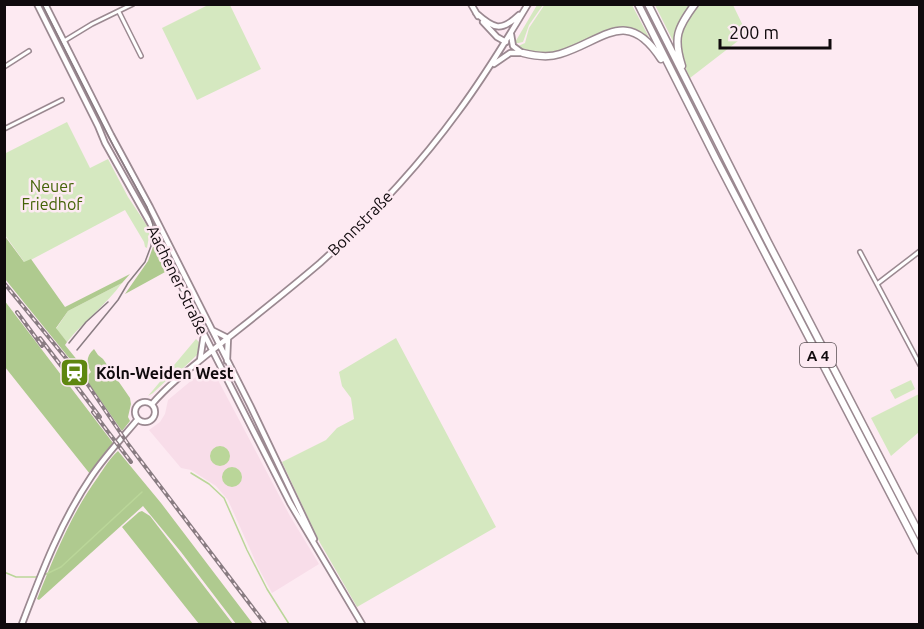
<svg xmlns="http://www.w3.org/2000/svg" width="924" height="629" font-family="Ubuntu,sans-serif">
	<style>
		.built { fill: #f8dde9 }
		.green { fill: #d5e8c0 }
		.forest { fill: #afca8f }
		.water { fill: #bad699 }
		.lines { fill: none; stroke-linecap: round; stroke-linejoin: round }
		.stream { stroke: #bad699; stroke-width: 1.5 }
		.street-casing { stroke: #9b8991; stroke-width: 6 }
		.secondary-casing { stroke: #9b8991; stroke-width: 8 }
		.highway-casing { stroke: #9b8991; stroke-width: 9 }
		.street { stroke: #fff; stroke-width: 3 }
		.secondary { stroke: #fff; stroke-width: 4.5 }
		.highway { stroke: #fff; stroke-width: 6 }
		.tram { stroke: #897c82; stroke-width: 1.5 }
		.rail-casing { stroke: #897c82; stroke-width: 4 }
		.rail { stroke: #fdeaf2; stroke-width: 1.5; stroke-dasharray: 4.5; stroke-linecap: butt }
		.labels { text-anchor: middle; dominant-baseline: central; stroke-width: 5; stroke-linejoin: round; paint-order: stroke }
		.shield { fill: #fdeaf2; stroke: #574d52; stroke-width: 1.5 }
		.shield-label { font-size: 15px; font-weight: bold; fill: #100a0d }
		.park-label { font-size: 16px; fill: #446307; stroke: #fdeaf2 }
		.street-label { font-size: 16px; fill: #100a0d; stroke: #fdeaf2 }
		.poi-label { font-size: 16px; font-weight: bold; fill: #100a0d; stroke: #fdeaf2; text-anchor: start }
	</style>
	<rect width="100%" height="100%" fill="#fdeaf2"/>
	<path class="built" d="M210,365l80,151 29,48 -47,29 -14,-26 -30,-67 -12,-14 -25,-16 -10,-2 -32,-38 11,-8 5,-8 3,-14z"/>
	<path class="green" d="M545,4l87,1 19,36 -27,-12c-19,7 -62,26 -81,25 -9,0 -19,-3 -27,-7l9,-4 4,-15z
		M208,5h22l31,64 -64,31 -35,-72z
		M537,5h6l-14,20 -6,17 -9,2z
		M655,5h37c-11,13 -15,21 -18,38z
		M697,5h36l14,29 -57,44c-9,-19 -15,-38 -5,-58 3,-5 9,-11 12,-15z
		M67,122l23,46 18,-9 20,38 22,33 -3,18 -2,-1 -1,-5 -19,-32 -100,53 -20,-28 -1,-81z
		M122,283c-16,22 -38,38 -55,59l-11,-13 12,-18z
		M396,338l100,189 -139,80 -38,-66 -37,-79 44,-22 11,-12 17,-9 -3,-21 -9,-12 -3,-14z
		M196,339l5,5 -4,11 -18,17 -9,5 -17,16 -5,3z
		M911,380l4,9 -20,10 -5,-9z
		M919,394v38l-28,24 -20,-38z"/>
	<path class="forest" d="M4,235l20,27 7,-3 34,48 65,-33 -8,9 -54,28 -12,17 11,14 -2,3 13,16v8l-73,-90z
		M154,244l13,27 -42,23 23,-33z
		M4,300l109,143 -23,31 -85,-107z
		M94,349l4,6 5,4 27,39 1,6 -3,13 2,4 -8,10 -37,-53 6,-6c-5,-8 -5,-16 3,-23z
		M118,451l43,52 92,121h-17l-55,-72 -38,-46 -104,94 -2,-1c17,-42 34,-85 61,-122 6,-9 12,-19 20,-26z
		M142,511l8,5 83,108h-34l-77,-97 17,-15z"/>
	<path class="water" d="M210 456a10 10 0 1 1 20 0a10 10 0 1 1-20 0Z
		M222 477a10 10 0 1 1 20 0a10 10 0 1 1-20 0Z"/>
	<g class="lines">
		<path class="stream" d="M191,473l18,11 15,14 23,52 20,39 22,35
			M4,572l12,5h21
			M42,576l19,-9 81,-75"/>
		<defs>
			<path id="street" d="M119,12l22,44
				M64,41l28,-17 41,-20
				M4,67l25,-16
				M4,129l58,-29
				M860,252l60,113
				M877,284l43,-33"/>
			<path id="secondary" d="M37,4l61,122 7,17 45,80 21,40 33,71 86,169 72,121
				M45,4l66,131 39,72 100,198 64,134
				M471,4l7,12
				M476,13c18,16 25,19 43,2
				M483,22l14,15 9,5
				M511,34l2,12 8,6
				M494,64l16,-11h13
				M212,330l16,8
				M200,360l4,-26
				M227,361l1,-23
				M135 412a10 10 0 1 1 20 0a10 10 0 1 1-20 0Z
				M152,404c18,-21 40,-37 62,-55 35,-28 71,-56 106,-86 51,-46 98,-96 138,-151 26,-35 48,-71 70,-108
				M22,624c19,-50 38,-101 69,-147 14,-21 31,-39 47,-58"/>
			<path id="highway" d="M638,4l78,155 204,392
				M648,4l120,238 152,293
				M523,53c12,3 25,5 37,1 43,-13 67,-48 101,5
				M682,66c-9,-28 -5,-38 13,-62"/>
		</defs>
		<use href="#street" class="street-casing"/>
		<use href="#secondary" class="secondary-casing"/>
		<use href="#highway" class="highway-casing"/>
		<use href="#street" class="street"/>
		<use href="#secondary" class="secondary"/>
		<use href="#highway" class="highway"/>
		<path class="tram" d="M42,4l72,143 33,60 6,18 -2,21 -6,16 -17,21 -10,17 -41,50
			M69,343l17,-21 22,-20"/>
		<defs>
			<path id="rail" d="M4,283l84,102 40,59 137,180
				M17,312l25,34
				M40,338l60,79
				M93,412l38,50"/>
		</defs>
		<use href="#rail" class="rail-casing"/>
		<use href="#rail" class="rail"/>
	</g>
	<defs>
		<symbol id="station-square" viewBox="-11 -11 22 22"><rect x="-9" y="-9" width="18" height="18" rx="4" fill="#5f8710" stroke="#fdeaf2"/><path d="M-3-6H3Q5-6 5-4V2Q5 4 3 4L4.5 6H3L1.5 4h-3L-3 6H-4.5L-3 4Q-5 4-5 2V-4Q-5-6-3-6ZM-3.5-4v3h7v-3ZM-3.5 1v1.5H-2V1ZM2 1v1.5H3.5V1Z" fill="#fff"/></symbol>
	</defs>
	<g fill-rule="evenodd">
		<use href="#station-square" x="58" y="356" width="33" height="33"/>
	</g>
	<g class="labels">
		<rect class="shield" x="800" y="343" width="36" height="24" rx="4.5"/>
		<g class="shield-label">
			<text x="818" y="355">A 4</text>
		</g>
		<g class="park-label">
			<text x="52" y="186">Neuer<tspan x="52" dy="18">Friedhof</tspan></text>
		</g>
		<g class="street-label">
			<text transform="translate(360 223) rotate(-45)">Bonnstraße</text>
			<text transform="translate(178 280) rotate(64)">Aachener Straße</text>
		</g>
		<g class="poi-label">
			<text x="96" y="373">Köln-Weiden West</text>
		</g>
	</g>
	<rect width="924" height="629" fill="none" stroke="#100a0d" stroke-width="12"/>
	<path d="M720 39v9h110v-9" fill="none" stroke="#100a0d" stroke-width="3"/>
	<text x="729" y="39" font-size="18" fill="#100a0d" stroke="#fdeaf2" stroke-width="4.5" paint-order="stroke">200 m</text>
</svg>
